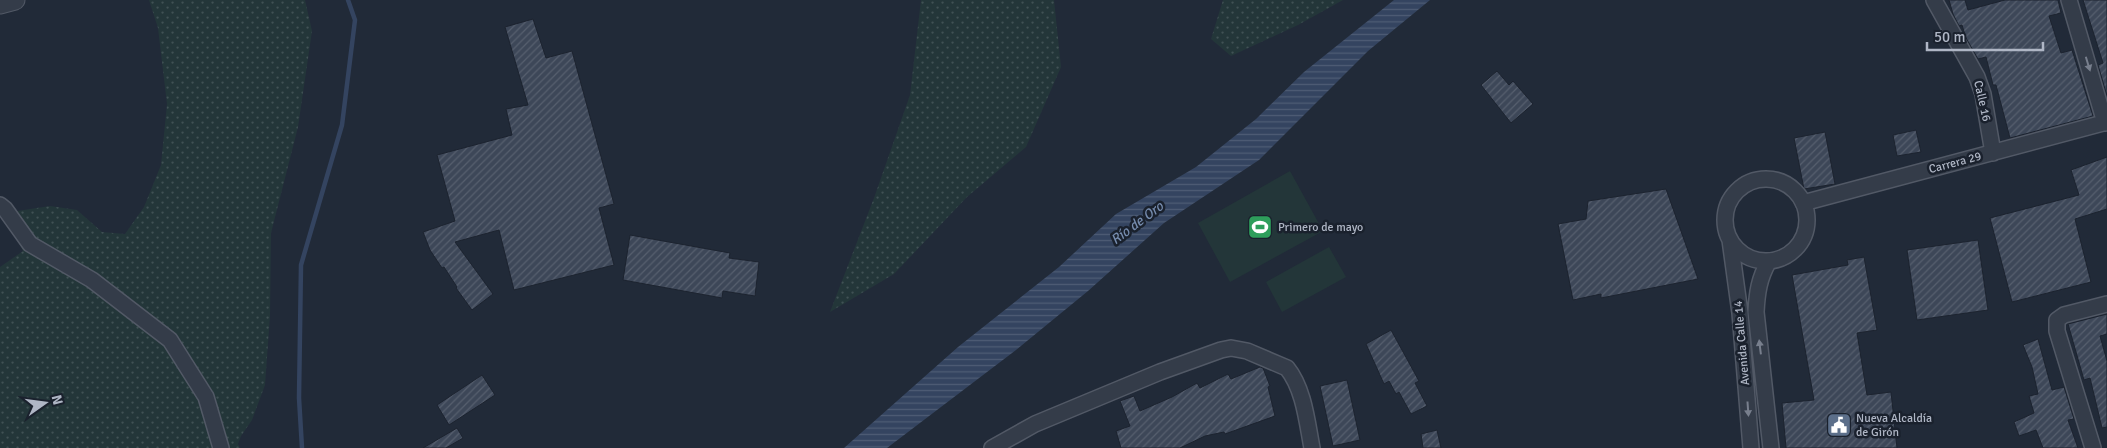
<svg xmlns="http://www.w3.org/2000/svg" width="2107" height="448" font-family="Signika,sans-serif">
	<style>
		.grass { fill: url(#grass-dots) }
		.park { fill: #233639 }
		.water { fill: url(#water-rules) }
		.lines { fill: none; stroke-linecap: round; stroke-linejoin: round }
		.stream { stroke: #344460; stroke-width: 4.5 }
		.building { fill: url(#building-hatch); stroke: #1c232f }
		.minor-casing { stroke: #525966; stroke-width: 18 }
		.tertiary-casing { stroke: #525966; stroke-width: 21 }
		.minor { stroke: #343c49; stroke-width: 15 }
		.tertiary { stroke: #343c49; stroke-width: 19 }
		.oneway { fill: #787f8d }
		.labels { text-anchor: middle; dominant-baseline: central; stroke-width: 5; stroke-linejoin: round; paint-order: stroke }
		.street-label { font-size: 12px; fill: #afb6c5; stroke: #1a212d }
		.poi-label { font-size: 12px; fill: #afb6c5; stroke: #1a212d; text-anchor: start }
		.water-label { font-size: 14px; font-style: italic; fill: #768cae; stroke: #1a212d }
	</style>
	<defs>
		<pattern id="grass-dots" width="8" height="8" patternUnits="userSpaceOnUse" patternTransform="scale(1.25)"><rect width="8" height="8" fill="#233639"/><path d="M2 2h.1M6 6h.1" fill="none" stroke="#405154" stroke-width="1.8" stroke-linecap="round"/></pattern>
		<pattern id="water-rules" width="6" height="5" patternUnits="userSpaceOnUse" patternTransform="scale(1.25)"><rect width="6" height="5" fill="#344460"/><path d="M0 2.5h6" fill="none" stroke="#4f5d75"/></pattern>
		<pattern id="building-hatch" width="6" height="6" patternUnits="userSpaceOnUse" patternTransform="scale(1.25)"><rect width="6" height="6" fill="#3d4758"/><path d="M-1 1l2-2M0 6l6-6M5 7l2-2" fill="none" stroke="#565f6e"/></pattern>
	</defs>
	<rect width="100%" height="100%" fill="#212a38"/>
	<path class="grass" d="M149,0h156l7,31 -14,96 -27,106 -1,83 -5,69 -13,35 -11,16 -3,8 2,4h-240v-181l23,-16 -19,-38 46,-7 27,4 25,22 23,2 19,-27 17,-42 6,-61 -9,-76z
		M921,0h133l7,67 -35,80 -59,50 -73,77 -64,38 44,-114 36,-103z
		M1223,0h120l-45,25 -67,31 -20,-17z"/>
	<path class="park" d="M1290,171l33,60 -93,51 -32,-59z
		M1329,247l17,30 -64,35 -16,-30z"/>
	<path class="water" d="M1394,0h36l-62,51 -109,109 -95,63 -76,68 -72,59 -129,98h-43l114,-101 101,-80 57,-53 80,-47 60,-48 48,-47z"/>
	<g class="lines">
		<path class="stream" d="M302,448l-3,-50 2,-133 41,-140 13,-105 -7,-20"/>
	</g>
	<path class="building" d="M1949,0h16l3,10 37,-10h53l3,13 -12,3 12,37 11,-3 21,66 -83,22 -14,-53h-3l-7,-28 -8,2 -12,-21 -4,-13 -3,1 -6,-12z
		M2083,0h24v96l-9,-31 5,-2z
		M533,19l13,39 26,-7 42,153 -15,4 15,57 -100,25 -15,-60 -44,12 38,52 -21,16 -16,-22 1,-1 -13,-20 -2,1 -12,-18 -7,-18 32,-11 -18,-66 75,-20 -6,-26 22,-4 -23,-78z
		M1497,71l12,14 4,-4 20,23 -22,19 -30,-38z
		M1916,130l5,22 -24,4 -4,-21z
		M1825,132l10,52 -31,5 -10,-51z
		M2107,157v52l-32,10 16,63 -79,20 -22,-84 89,-23 -8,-25z
		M1666,189l32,90 -97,19v-4l-28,6 -15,-76 28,-5 2,-18z
		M630,235l100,18 -1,5 30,4 -4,34 -32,-5 -1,7 -99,-18z
		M1978,240l10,70 -71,10 -10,-70z
		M1864,257l13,73 -20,3 10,62 24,-3 6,56h-111l-4,-45 32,-3 -22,-125 56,-10 -1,-5z
		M2107,314v20l-7,2 7,25v66l-5,1 -12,-50 -6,2 -16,-56z
		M1391,330l28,51 -4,2 12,23 -16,8 -12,-22 -3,2 -7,-13 -5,3 -18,-40z
		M2038,339l14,51 12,-3 10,32 -6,1 10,28h-35l-7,-18 -17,6 -5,-14 20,-9 -5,-17 9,-2 -6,-27 -9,-22z
		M1260,367l3,1 7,18 -2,1 7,29 -50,18 -1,-2 -19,4 -25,12h-59l-5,-17 14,-5 -10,-25 14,-5 6,15 32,-14 25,-14 3,5 28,-14 3,5z
		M482,375l13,20 -46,30 -12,-20z
		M1347,380l13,60 -27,6 -13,-60z
		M457,428l6,10 -17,10h-23z
		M1437,430l4,18h-18l-2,-14z"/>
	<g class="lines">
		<defs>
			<path id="minor" d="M1934,0l43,77 6,17 10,59
				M2069,0l36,123
				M1725 220a41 41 0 1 1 82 0a41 41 0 1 1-82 0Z
				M1803,203l304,-81
				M0,205l5,4 25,35 62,36 78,60 36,57 15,51
				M1730,240l10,73 11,135
				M1769,261c-10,17 -12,32 -13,51l15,136
				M992,448l43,-24 125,-52 61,-22 10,-2 16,3 40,17c17,21 20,54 25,80
				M2093,448l-36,-117v-11l7,-5 43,-11"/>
			<path id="tertiary" d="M0,4l15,-4"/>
		</defs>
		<use href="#minor" class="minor-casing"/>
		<use href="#tertiary" class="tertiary-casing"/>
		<use href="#minor" class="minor"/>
		<use href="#tertiary" class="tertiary"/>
	</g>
	<defs><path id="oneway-solid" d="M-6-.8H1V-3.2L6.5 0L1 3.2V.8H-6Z" transform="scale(1.25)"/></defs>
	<g class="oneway">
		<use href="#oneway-solid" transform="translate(2088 64) rotate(73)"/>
		<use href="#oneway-solid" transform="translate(1760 347) rotate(-97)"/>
		<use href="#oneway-solid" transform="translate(1748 409) rotate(86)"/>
	</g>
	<defs>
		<symbol id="stadium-square" viewBox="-11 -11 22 22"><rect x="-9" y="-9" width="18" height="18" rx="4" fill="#2e9e5b" stroke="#1a212d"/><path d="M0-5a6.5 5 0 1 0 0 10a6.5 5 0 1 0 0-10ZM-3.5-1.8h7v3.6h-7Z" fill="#fff"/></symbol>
		<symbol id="civic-square" viewBox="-11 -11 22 22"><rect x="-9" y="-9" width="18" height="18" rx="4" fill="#5c6f8a" stroke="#1a212d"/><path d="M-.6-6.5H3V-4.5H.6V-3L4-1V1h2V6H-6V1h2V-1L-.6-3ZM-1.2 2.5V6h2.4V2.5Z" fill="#fff"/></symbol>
	</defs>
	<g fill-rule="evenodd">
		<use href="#stadium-square" x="1246" y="213" width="28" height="28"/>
		<use href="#civic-square" x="1825" y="411" width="28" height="28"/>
	</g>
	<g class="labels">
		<g class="street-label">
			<text transform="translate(1982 101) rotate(77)">Calle 16</text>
			<text transform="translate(1955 163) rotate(-15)">Carrera 29</text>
			<text transform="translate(1742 343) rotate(-95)">Avenida Calle 14</text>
		</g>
		<g class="poi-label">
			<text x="1278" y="227">Primero de mayo</text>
			<text x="1856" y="418">Nueva Alcaldía<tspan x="1856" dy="14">de Girón</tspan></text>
		</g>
		<g class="water-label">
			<text transform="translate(1137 223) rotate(-37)">Río de Oro</text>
		</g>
	</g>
	<g transform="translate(45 403) rotate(76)" stroke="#1a212d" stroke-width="4" paint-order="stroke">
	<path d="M0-4L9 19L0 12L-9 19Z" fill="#afb6c5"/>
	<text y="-8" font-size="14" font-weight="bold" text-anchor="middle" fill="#afb6c5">N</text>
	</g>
	<path d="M1927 42v8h116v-8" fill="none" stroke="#afb6c5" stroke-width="2.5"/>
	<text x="1934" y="42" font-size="15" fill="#afb6c5" stroke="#1a212d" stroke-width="4" paint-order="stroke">50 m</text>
</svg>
